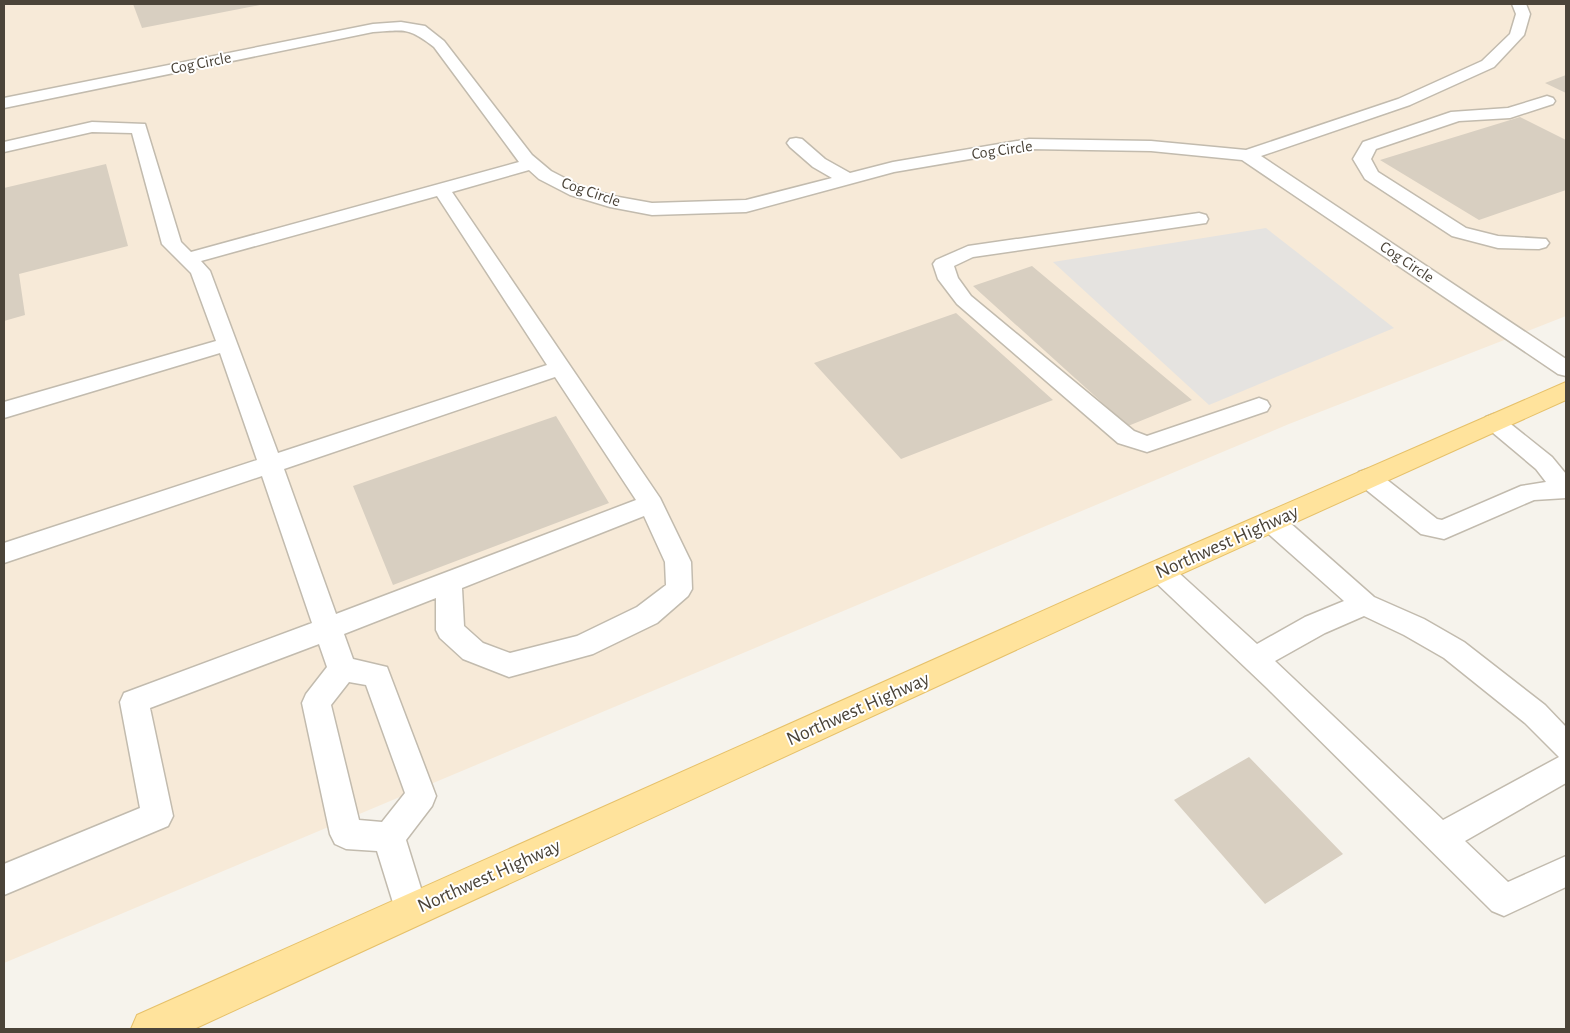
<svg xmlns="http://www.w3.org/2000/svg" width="1570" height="1033" font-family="'Alegreya Sans',sans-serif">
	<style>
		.commercial { fill: #f7ead8 }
		.parking { fill: #e5e3e0 }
		.building { fill: #d8cfc1 }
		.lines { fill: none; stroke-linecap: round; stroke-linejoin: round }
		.service-casing { stroke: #c2bbae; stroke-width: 3 }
		.primary-casing { stroke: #e6c16a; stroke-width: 2 }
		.service { fill: #fff; fill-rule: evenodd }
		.primary { fill: #ffe39c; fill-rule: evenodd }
		.labels { text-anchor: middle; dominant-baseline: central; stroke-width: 4; stroke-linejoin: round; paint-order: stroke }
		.far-street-label { font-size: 16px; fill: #4b4439; stroke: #fff }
		.street-label { font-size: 20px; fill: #4b4439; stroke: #fff }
	</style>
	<rect width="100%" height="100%" fill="#f6f3ec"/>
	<path class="commercial" d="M4,4h1562v312l-277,108 -1285,539z"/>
	<path class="parking" d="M1266,228l128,100 -185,77 -156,-143z"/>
	<path class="building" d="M133,4h127v1l-118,23z
		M1566,75v18l-21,-10z
		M1520,117l46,23v50l-87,30 -99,-60z
		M106,164l22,82 -109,28 6,41 -21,6v-133z
		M1032,266l160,134 -64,26 -155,-140z
		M956,313l97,87 -152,59 -87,-96z
		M556,416l53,87 -216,82 -40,-99z
		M1249,757l94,97 -78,50 -91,-104z"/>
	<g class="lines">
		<defs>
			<path id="service" d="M1512,4h14l4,10 -6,21 -30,32 -84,38 -149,51 305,203v17l-8,-2 -316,-214 -91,-9 -122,-2 -135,23 -148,40 -94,3 -42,-8 -40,-12 -31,-16 -10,-9 -77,22 208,306 31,64 1,27 -4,7 -31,27 -64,31 -84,23 -46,-18 -23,-21 -4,-8v-32l-92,36 9,25 34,8 49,129 -4,10 -26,34 22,71 -5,11 -12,5 -12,-5 -22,-71 -31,-2 -11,-5 -5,-10 -28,-131 4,-9 21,-27 -8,-23 -169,64 23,108 -5,10 -164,69v-31l136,-56 -20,-106 4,-9 188,-70 -50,-147 -258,87v-20l253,-83 -37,-107 -216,65v-16l212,-61 -25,-68 -29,-29 -30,-111 -40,-1 -88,20v-10l88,-20 53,2 36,118 10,10 328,-90 -85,-115c-26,-20 -29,-17 -61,-15l-369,76v-10l369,-74 28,-2 24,4 19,15 88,114 19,16 31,16 31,9 39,7 94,-3 86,-22 -19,-11 -23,-20 -3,-4 3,-4 6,-1 6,1 23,20 25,14 43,-11 136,-23 122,2 95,9 152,-51 84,-38 28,-27 6,-20zM437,196l110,169 -269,88 -68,-182 -9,-10zM555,377l81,123 -300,114 -52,-145zM644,516l21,46 1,23 -29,22 -60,29 -67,17 -27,-10 -19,-17 -2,-38zM349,682l17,3 39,108 -23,29 -23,-2 -28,-115z
				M1547,96l6,2 2,3 -2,3 -43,14 -51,3 -83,28 -5,10 7,13 88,56 32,8 48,3 3,4 -3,4 -7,2 -41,-1 -46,-12 -87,-57 -12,-20 10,-17 88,-30 57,-4z
				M1199,213l7,2 2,4 -2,4 -233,34 -19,9 4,12 13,18 163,135 13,5 112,-38 8,3 3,5 -3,5 -120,41 -29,-9 -161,-139 -19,-25 -5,-15 3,-4 32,-14z
				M1494,414l8,3 50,40 14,17v24l-32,2 -90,39 -23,-5 -62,-50 -3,-6 3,-6 9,-3 9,3 60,47 5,1 79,-34 25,-4 -10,-13 -50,-42 -4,-5 4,-5z
				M1272,513l9,2 93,82 50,22 40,23 81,63 21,22v56l-101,58 43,41 58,-26v31l-62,29 -12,-5 -225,-223 -116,-110 -4,-7 4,-7 9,-3 9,3 88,80 48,-27 39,-16 -81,-72 -4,-7 4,-7zM1364,616l40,19 40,23 81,65 34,34 -116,63 -168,-159 50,-28z"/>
			<path id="primary" d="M1566,382v18l-396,179 -976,450h-63l6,-14 1013,-452z"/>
		</defs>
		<use href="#service" class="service-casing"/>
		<use href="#primary" class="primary-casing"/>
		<use href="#service" class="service"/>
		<use href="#primary" class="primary"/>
	</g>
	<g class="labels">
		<g class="far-street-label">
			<text transform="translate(201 63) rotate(-11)">Cog Circle</text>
			<text transform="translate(1002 150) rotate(-8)">Cog Circle</text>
			<text transform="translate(591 192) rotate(19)">Cog Circle</text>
			<text transform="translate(1407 262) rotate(34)">Cog Circle</text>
		</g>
		<g class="street-label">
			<text transform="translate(1227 542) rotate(-24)">Northwest Highway</text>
			<text transform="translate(858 709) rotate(-24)">Northwest Highway</text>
			<text transform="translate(489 876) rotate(-24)">Northwest Highway</text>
		</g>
	</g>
	<rect width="1570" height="1033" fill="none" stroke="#4b4439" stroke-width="10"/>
</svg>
